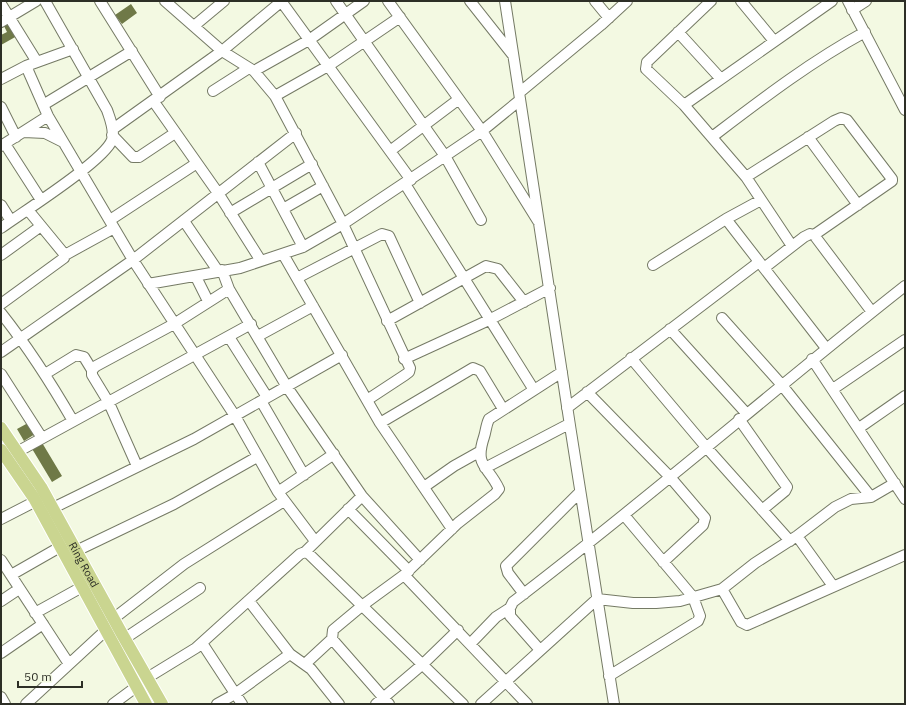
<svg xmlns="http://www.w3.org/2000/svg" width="906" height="705" font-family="'IBM Plex Sans',sans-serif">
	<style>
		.building { fill: #6f7947 }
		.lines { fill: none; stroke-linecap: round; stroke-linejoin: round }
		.minor-casing { stroke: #757a65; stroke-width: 12 }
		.major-casing { stroke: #fff; stroke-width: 14 }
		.minor { stroke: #fff; stroke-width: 10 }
		.major { stroke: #cad590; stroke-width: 12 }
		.labels { text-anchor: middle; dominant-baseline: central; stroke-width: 4; stroke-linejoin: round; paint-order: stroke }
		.street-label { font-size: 11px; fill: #2d2f26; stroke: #f3f9e2 }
	</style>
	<rect width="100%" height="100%" fill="#f3f9e2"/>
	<path class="building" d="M131,4l6,9 -15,11 -7,-9z
		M9,23l8,13 -16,9v-10l6,-3 -3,-6z
		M28,423l7,11 -11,7 -7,-12z
		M41,441l21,35 -10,6 -21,-35z"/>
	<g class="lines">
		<defs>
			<path id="minor" d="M100,1l60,96
				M165,1l57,50 32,20 21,25 68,128 67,144 -1,4 -4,3 -38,25
				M281,1l130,179
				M336,1l109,155 36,64
				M388,1l94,130 56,90
				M470,1l42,53
				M505,1c36,234 71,469 109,703
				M595,1l14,17
				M711,1l-64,61 -1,7 38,36 62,72 46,69
				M741,1l33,40
				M848,1l57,109
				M1,4l36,58
				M852,10l14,-9
				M1,22l35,-21
				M194,26l30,-25
				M678,32l43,47
				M26,66l22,50 85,144 102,156 43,76 37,49
				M254,71l55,-31 55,-39
				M1,79l25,-13 47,-17
				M213,91l36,-23
				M519,93l82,-68 26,-24
				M275,96l53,-30 72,-49
				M154,102l64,91 43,68
				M43,105l89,-54
				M684,105l148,-104
				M1,107l15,30
				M113,129l109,-78 60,-50
				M24,132l21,1 18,9
				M112,135l21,22h6l36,-24
				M712,137c50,-38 98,-75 153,-105
				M808,137l50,68
				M5,144l36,56
				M1,146l47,-30
				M390,151l69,-52
				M258,162l45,85
				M746,177l88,-56 7,-3 6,2 45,59v2l-78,54
				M405,184l129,206
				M1,205l10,16
				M283,209l40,-23
				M230,213l82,-49
				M726,219l100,129
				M110,220l87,-57
				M184,221l34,50
				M1,228c22,-16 103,-67 111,-88 3,-10 -2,-21 -5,-30l-62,-109
				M283,254l97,169 72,106
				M1,255l40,-29
				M65,255l49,-27
				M653,265l73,-46 35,-19
				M764,268l40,-31 6,-3 4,1 58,77
				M222,270l7,19 58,98 75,109 58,64
				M196,277l12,24
				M297,278l85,-44 7,2 31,67
				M148,284l92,-16 63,-21 40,-23 102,-68 37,-25 38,-31
				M1,304l63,-46 1,-3 -37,-45
				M1,313c27,34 50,70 72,108
				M722,318l59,66 90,113
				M387,321l99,-55 12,3 26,33
				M670,329l76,84
				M258,336l55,-30
				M229,337l38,60
				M1,352l132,-92 163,-127
				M631,358l75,89 84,94
				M404,359l85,-39 61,-32
				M812,359l93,140
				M1,374l41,64
				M45,374l31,-19 8,2 8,13
				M833,389l72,-49
				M587,392l83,85 35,41 -2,7 -40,37
				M261,401l43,74
				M567,408l192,-146
				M739,419l48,68 -2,4 -23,19
				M380,423l93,-55 7,3 23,38
				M859,428l46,-32
				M17,452l234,-128
				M137,466l-28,-63 -17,-28v-5l4,-4 78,-42 55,-35
				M485,468l84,-44
				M424,487l30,-21 25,-14
				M278,492l56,-38
				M53,508l141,-69 148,-84
				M348,509l61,62
				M1,519l35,-18
				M797,536l36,50
				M76,551l98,-47 83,-47
				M305,552l4,2 154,150
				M1,560l68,104
				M11,575l49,-28
				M404,575l123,129
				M722,589l19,33 6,3 158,-70
				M524,594l-16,-21 -2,-7 73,-73
				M1,601l18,-12
				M249,601l41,53 21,15 28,35
				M35,613l47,-26
				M113,619l71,-55 100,-63
				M124,639l76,-51
				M202,643l40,61
				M470,644l26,-27 14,-9
				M540,650l-30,-34v-8l3,-6c134,-102 260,-212 392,-316
				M1,653l42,-29
				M305,664l27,-25
				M609,676l89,-55 2,-5 -7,-19 -69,-82
				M147,678l49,-30 104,-94 5,-2 57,-56
				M1,697l4,7
				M26,704l79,-73
				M113,704l23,-17
				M217,704l18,-10 55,-40
				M376,704l47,-40 35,-34
				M389,704l-57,-65 1,-9 30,-25 41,-30 54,-52 37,-29 4,-5c-11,-24 -25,-22 -15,-52 2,-6 2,-12 5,-18l73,-47
				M481,704l116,-105 36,4h23l24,-2 42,-12 33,-26 42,-27 38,-29 16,-8 20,-2 24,-14"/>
			<g id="major">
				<path id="s1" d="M1,428l40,59 81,147 40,70"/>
				<path d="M1,450l33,48 112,206"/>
			</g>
		</defs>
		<use href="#minor" class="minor-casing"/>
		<use href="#major" class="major-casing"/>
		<use href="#minor" class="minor"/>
		<use href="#major" class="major"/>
	</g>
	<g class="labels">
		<g class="street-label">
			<text stroke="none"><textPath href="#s1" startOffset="160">Ring Road</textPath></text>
		</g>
	</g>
	<rect width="906" height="705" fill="none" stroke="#2d2f26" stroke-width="4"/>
	<path d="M18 681v6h64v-6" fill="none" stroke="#2d2f26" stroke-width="2"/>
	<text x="24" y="681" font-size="12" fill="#2d2f26" stroke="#f3f9e2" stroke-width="3" paint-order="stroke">50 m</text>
</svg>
